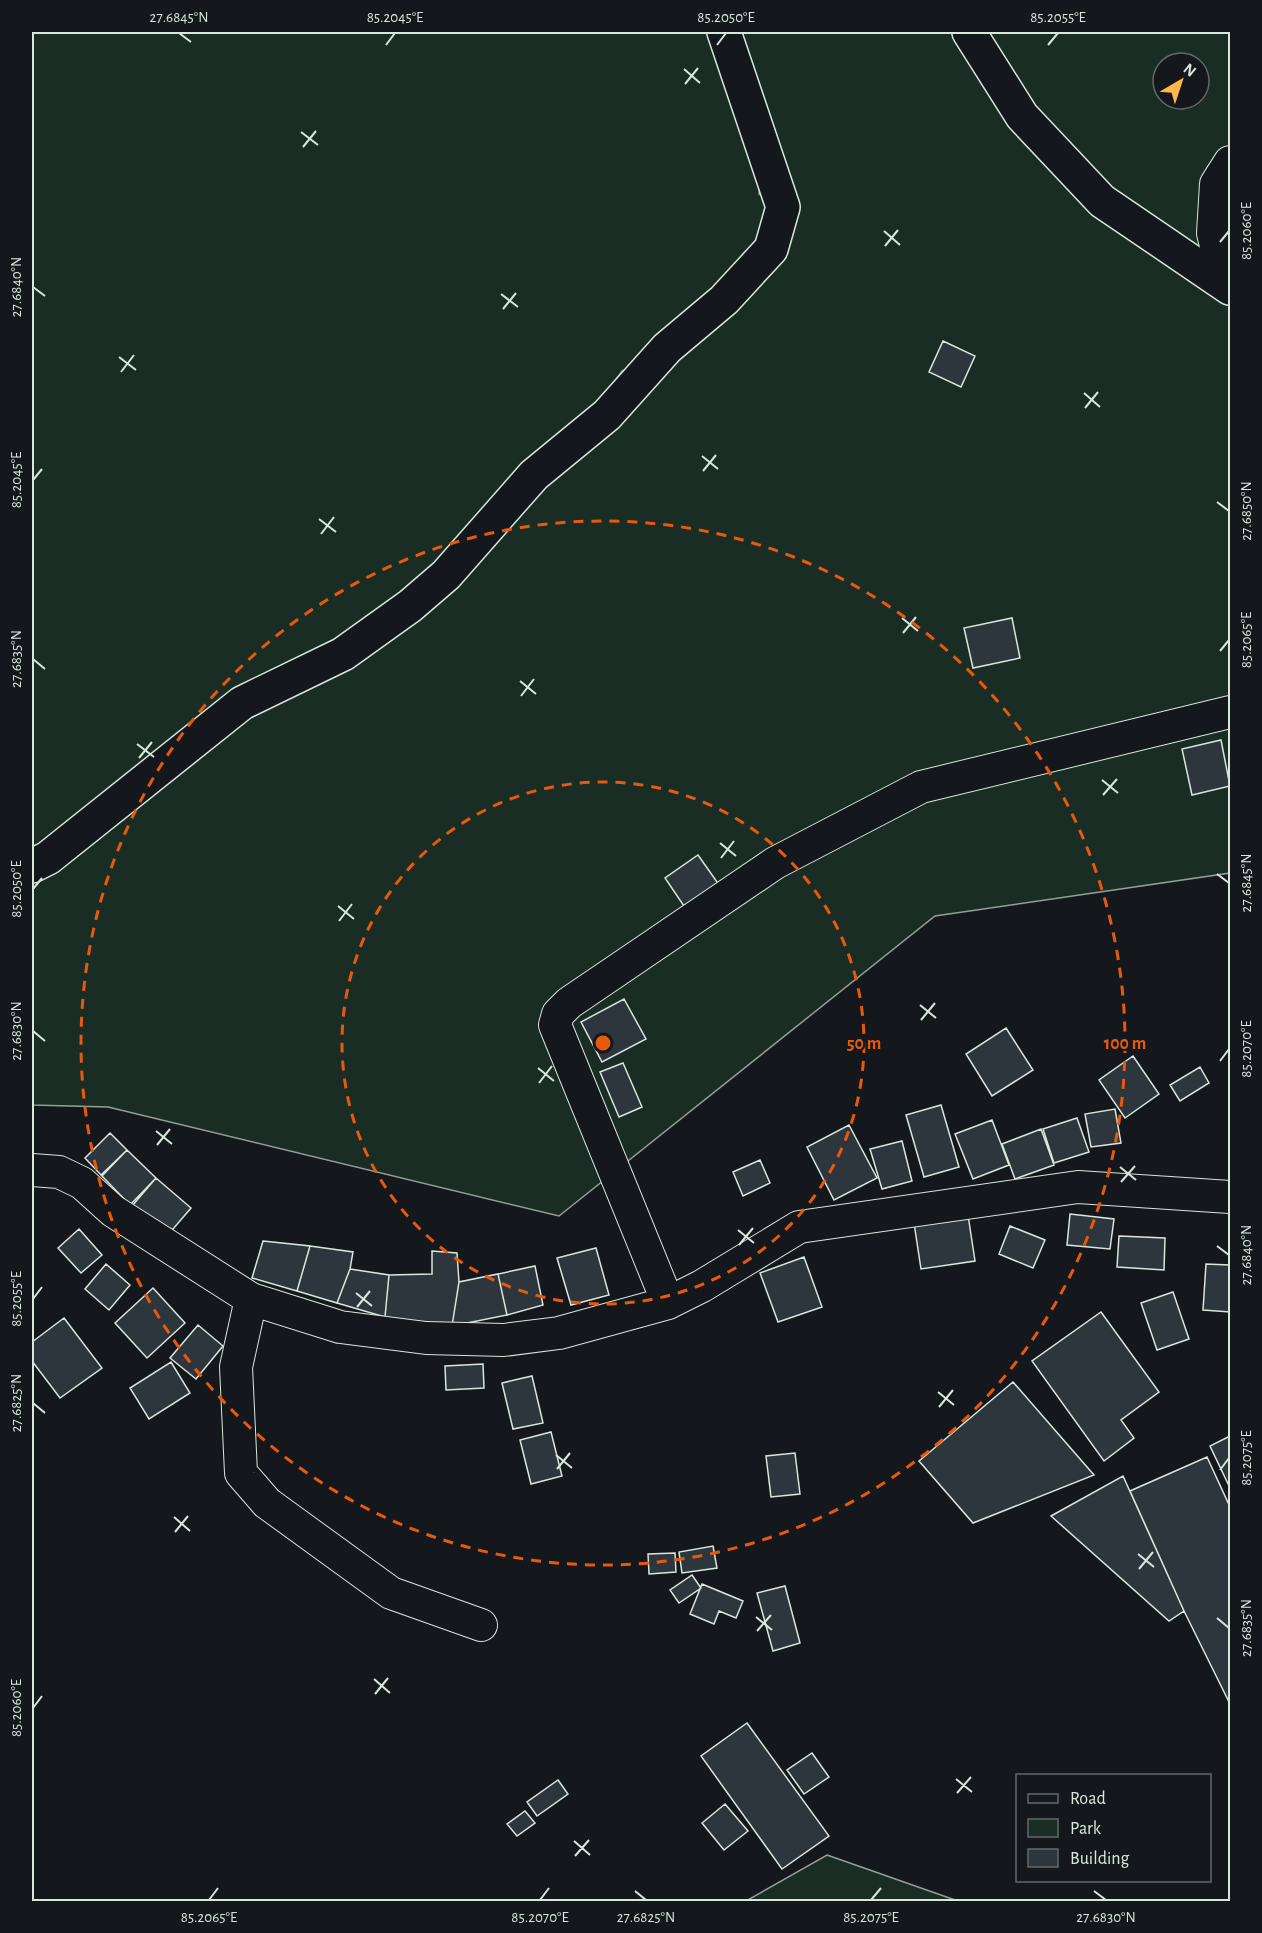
<svg xmlns="http://www.w3.org/2000/svg" width="1262" height="1933" font-family="'Alegreya Sans',sans-serif">
	<style>
		.green { fill: #1a2d24; stroke: #939e99; stroke-width: 1.5; fill-rule: evenodd }
		.building { fill: #2c363c; stroke: #d8e6dc; stroke-width: 1.5 }
		.lines { fill: none; stroke-linecap: round; stroke-linejoin: round }
		.street-casing { stroke: #d8e6dc; stroke-width: 34 }
		.secondary-casing { stroke: #d8e6dc; stroke-width: 36 }
		.street { stroke: #14181c; stroke-width: 32 }
		.secondary { stroke: #14181c; stroke-width: 33 }
		.ticks { fill: none; stroke: #d8e6dc; stroke-width: 2 }
		.ring { fill: none; stroke: #e8590c; stroke-width: 3; stroke-dasharray: 10 8 }
		.centre { fill: #e8590c; stroke: #14181c; stroke-width: 3 }
		.ring-label { font-size: 18px; text-anchor: middle; font-weight: bold; fill: #e8590c; stroke: #14181c; stroke-width: 4.5; stroke-linejoin: round; paint-order: stroke }
		.neatline { fill: none; stroke: #d8e6dc; stroke-width: 2 }
		.ticks-label { font-size: 15px; text-anchor: middle; fill: #d8e6dc }
	</style>
	<rect width="100%" height="100%" fill="#14181c"/>
	<path class="green" d="M32,32h696l33,135 -2,28 7,-36 -33,-127h497v841l-295,43 -376,300 -451,-109 -76,-2zM1163,63h36v36h-36zM622,371v1l-29,55 -7,-5z
		M827,1855l131,46h-212z"/>
	<path class="building" d="M943,341l32,15 -14,31 -32,-15z
		M1012,618l8,40 -47,10 -9,-40z
		M1221,740l9,46 -38,9 -10,-46z
		M698,855l24,34 -34,23 -23,-34z
		M624,999l22,40 -44,23 -21,-40z
		M1006,1028l27,42 -41,26 -26,-42z
		M1133,1056l26,38 -34,24 -26,-38z
		M623,1063l19,44 -23,10 -19,-45z
		M1200,1067l9,16 -29,18 -10,-16z
		M941,1105l18,62 -35,10 -18,-62z
		M1115,1109l6,34 -30,4 -6,-33z
		M1077,1118l12,34 -35,11 -11,-34z
		M992,1120l17,45 -36,14 -18,-45z
		M849,1125l28,53 -43,22 -27,-53z
		M1041,1129l13,36 -39,14 -13,-35z
		M110,1133l17,17 -26,25 -16,-17z
		M902,1141l10,40 -30,8 -12,-40z
		M127,1150l29,28 -26,27 -28,-29z
		M760,1160l10,23 -27,13 -10,-24z
		M156,1178l35,30 -24,28 -35,-30z
		M1070,1214l44,5 -4,30 -43,-4z
		M968,1215l7,46 -54,8 -7,-46z
		M1010,1226l35,14 -12,28 -34,-14z
		M79,1229l23,26 -21,18 -23,-25z
		M1119,1236l46,2 -1,32 -47,-3z
		M263,1241l47,5 -13,45 -45,-13z
		M310,1246l43,6 -3,17 -13,34 -40,-12z
		M596,1248l13,47 -38,10 -14,-47z
		M432,1251l25,2 2,29 -7,44 -67,-9 4,-42 43,-1z
		M804,1257l18,50 -44,15 -18,-49z
		M106,1264l24,21 -21,25 -24,-21z
		M1206,1264l24,1v47l-27,-2z
		M535,1266l8,39 -36,10 -9,-41z
		M350,1269l39,6 -4,42 -48,-14z
		M498,1274l9,41 -55,11 7,-44z
		M153,1288l32,35 -38,35 -32,-35z
		M1173,1292l16,47 -32,11 -16,-47z
		M1101,1312l58,80 -38,28 13,18 -30,23 -72,-100z
		M64,1318l38,50 -42,30 -28,-37v-19z
		M198,1325l25,21 -27,33 -26,-21z
		M171,1362l19,31 -41,26 -19,-31z
		M483,1364l1,24 -38,2 -1,-24z
		M532,1376l11,47 -30,6 -11,-46z
		M1013,1382l81,93 -121,48 -54,-62z
		M551,1432l11,44 -31,8 -11,-44z
		M1230,1436v52l-20,-42z
		M795,1453l5,41 -29,3 -5,-41z
		M1207,1457l23,50v197l-46,-93 -54,-120z
		M1123,1476l61,135 -15,10 -118,-105z
		M713,1546l4,22 -35,5 -3,-21z
		M675,1553l1,19 -27,2 -1,-20z
		M692,1575l9,13 -22,15 -9,-13z
		M702,1584l41,17 -7,17 -17,-7 -5,13 -24,-10z
		M785,1586l15,57 -27,8 -16,-58z
		M747,1723l82,113 -47,33 -81,-113z
		M812,1753l17,24 -25,17 -17,-24z
		M558,1780l10,14 -31,22 -10,-14z
		M725,1804l23,27 -24,19 -22,-27z
		M525,1811l10,12 -18,13 -10,-12z"/>
	<g class="lines">
		<defs>
			<path id="street" d="M1225,284l-12,-51 3,-49 14,-22
				M32,1170l27,2 23,11 31,28 138,88 89,28 86,11 78,2 55,-7 109,-30 34,-17 97,-59 279,-40 152,10
				M251,1299l-15,68 5,106 26,30 124,90 90,32
				M668,1303l-113,-278 3,-11 11,-11 206,-140 146,-76 309,-75"/>
			<path id="secondary" d="M969,32l53,84 80,85 128,87
				M32,866l16,-8 194,-155 101,-49 67,-48 36,-31 88,-100 73,-60 60,-67 57,-48 47,-51 12,-42 -59,-175"/>
		</defs>
		<use href="#street" class="street-casing"/>
		<use href="#secondary" class="secondary-casing"/>
		<use href="#street" class="street"/>
		<use href="#secondary" class="secondary"/>
	</g>
	<path class="ticks" d="M179,33l12,9M386,45l9,-12M717,45l9,-12M1048,45l10,-12M684,69l16,14M685,84l13,-16M301,132l17,13M303,147l13,-16M884,231l16,14M1220,242l9,-11M885,246l13,-16M33,287l12,9M501,294l17,13M503,309l13,-16M119,357l17,13M121,372l13,-17M1084,393l16,14M1085,408l13,-16M702,456l16,13M703,471l13,-16M33,480l9,-11M1217,502l12,9M319,519l17,13M321,534l13,-17M902,618l16,13M903,633l13,-16M1220,651l9,-11M33,659l12,10M520,681l16,13M521,696l13,-17M137,744l17,13M139,758l13,-16M1102,780l16,13M1103,795l14,-16M720,843l16,13M721,858l13,-17M1217,874l12,9M33,889l9,-11M338,906l16,13M339,921l13,-17M920,1005l16,13M921,1020l14,-17M33,1031l12,10M1220,1061l9,-12M538,1068l16,13M539,1083l13,-17M156,1131l16,13M157,1145l13,-16M1120,1167l16,13M1121,1182l14,-16M738,1230l16,13M739,1245l14,-17M1217,1246l12,9M356,1293l16,13M33,1299l9,-12M357,1307l13,-16M938,1392l16,13M33,1403l12,10M939,1407l14,-17M556,1455l16,13M557,1469l13,-16M1220,1470l9,-12M174,1517l16,14M175,1532l13,-16M1138,1554l16,13M1139,1569l14,-17M756,1617l16,13M1217,1618l12,10M757,1631l14,-16M374,1679l16,14M375,1694l13,-16M33,1708l9,-12M956,1779l16,13M957,1793l14,-16M574,1841l16,14M575,1856l14,-16M635,1891l11,9M1094,1891l12,9M209,1900l9,-12M540,1900l9,-12M871,1900l10,-12"/>
	<g class="ring">
		<circle cx="603" cy="1043" r="261"/>
		<circle cx="603" cy="1043" r="522"/>
	</g>
	<circle cx="603" cy="1043" r="9" class="centre"/>
	<g class="ring-label">
		<text x="864" y="1049">50 m</text>
		<text x="1125" y="1049">100 m</text>
	</g>
	<rect width="1262" height="1933" fill="none" stroke="#14181c" stroke-width="66"/>
	<rect x="1016" y="1774" width="195" height="108" fill="#14181c" stroke="#626a69" stroke-width="1.5"/>
	<rect x="1028" y="1794" width="30" height="9" fill="#14181c" stroke="#626a69" stroke-width="1.5"/>
	<text x="1070" y="1804" font-size="18" fill="#d8e6dc">Road</text>
	<rect x="1028" y="1819" width="30" height="18" fill="#1a2d24" stroke="#626a69" stroke-width="1.5"/>
	<text x="1070" y="1834" font-size="18" fill="#d8e6dc">Park</text>
	<rect x="1028" y="1849" width="30" height="18" fill="#2c363c" stroke="#626a69" stroke-width="1.5"/>
	<text x="1070" y="1864" font-size="18" fill="#d8e6dc">Building</text>
	<g transform="translate(1181 81) rotate(39)"><circle r="28" fill="#14181c" stroke="#626a69" stroke-width="1.5"/>
	<path d="M0-4.5L10 22L0 15L-10 22Z" fill="#ffb74d"/>
	<text y="-9" font-size="16" font-weight="bold" text-anchor="middle" fill="#d8e6dc">N</text>
	</g>
	<rect x="33" y="33" width="1196" height="1867" class="neatline"/>
	<g class="ticks-label">
		<text x="179" y="22">27.6845°N</text>
		<text x="395" y="22">85.2045°E</text>
		<text x="726" y="22">85.2050°E</text>
		<text x="1058" y="22">85.2055°E</text>
		<text transform="translate(1246 231) rotate(-90)" y="5">85.2060°E</text>
		<text transform="translate(16 287) rotate(-90)" y="5">27.6840°N</text>
		<text transform="translate(16 480) rotate(-90)" y="5">85.2045°E</text>
		<text transform="translate(1246 511) rotate(-90)" y="5">27.6850°N</text>
		<text transform="translate(1246 640) rotate(-90)" y="5">85.2065°E</text>
		<text transform="translate(16 659) rotate(-90)" y="5">27.6835°N</text>
		<text transform="translate(1246 883) rotate(-90)" y="5">27.6845°N</text>
		<text transform="translate(16 889) rotate(-90)" y="5">85.2050°E</text>
		<text transform="translate(16 1031) rotate(-90)" y="5">27.6830°N</text>
		<text transform="translate(1246 1049) rotate(-90)" y="5">85.2070°E</text>
		<text transform="translate(1246 1255) rotate(-90)" y="5">27.6840°N</text>
		<text transform="translate(16 1299) rotate(-90)" y="5">85.2055°E</text>
		<text transform="translate(16 1403) rotate(-90)" y="5">27.6825°N</text>
		<text transform="translate(1246 1458) rotate(-90)" y="5">85.2075°E</text>
		<text transform="translate(1246 1628) rotate(-90)" y="5">27.6835°N</text>
		<text transform="translate(16 1708) rotate(-90)" y="5">85.2060°E</text>
		<text x="209" y="1922">85.2065°E</text>
		<text x="540" y="1922">85.2070°E</text>
		<text x="646" y="1922">27.6825°N</text>
		<text x="871" y="1922">85.2075°E</text>
		<text x="1106" y="1922">27.6830°N</text>
	</g>
</svg>
